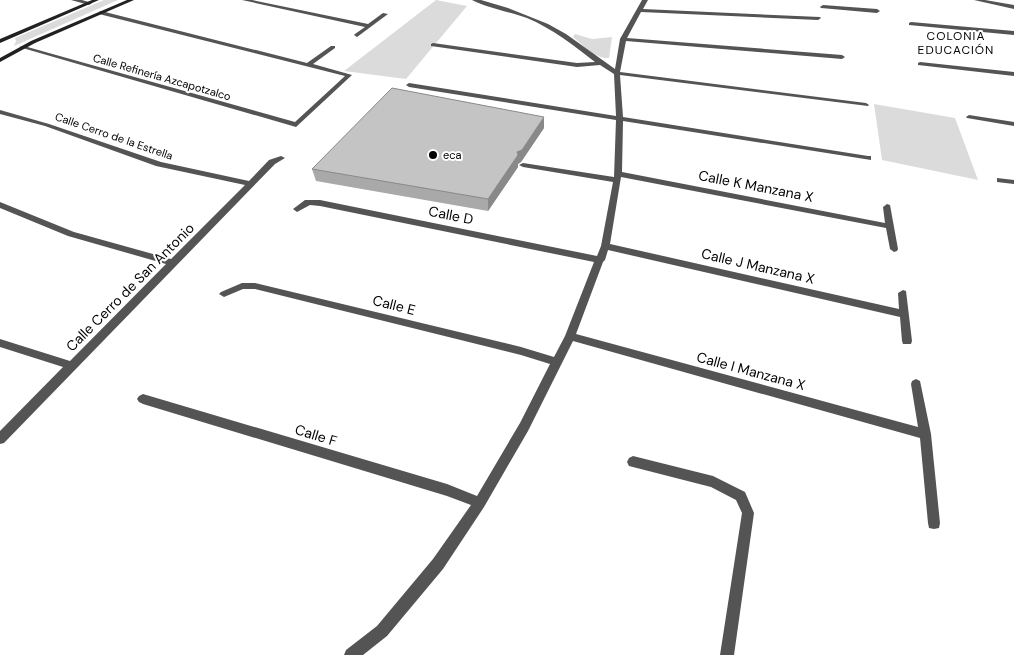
<svg xmlns="http://www.w3.org/2000/svg" width="1014" height="655" font-family="'DM Sans',sans-serif">
	<style>
		.green { fill: #dbdbdb }
		.lines { fill: none; stroke-linecap: round; stroke-linejoin: round }
		.minor { fill: #545454; fill-rule: evenodd }
		.secondary { fill: #212121; fill-rule: evenodd }
		.wall { fill: #a9a9a9 }
		.shaded-wall { fill: #898989 }
		.building { fill: #c4c4c4; stroke: #898989 }
		.poi-dot { fill: #000; stroke: #fff; stroke-width: 2 }
		.labels { text-anchor: middle; dominant-baseline: central; stroke-width: 4; stroke-linejoin: round; paint-order: stroke }
		.far-street-label { font-size: 11px; fill: #000; stroke: #fff }
		.far-poi-label { font-size: 11px; fill: #000; stroke: #fff; text-anchor: start }
		.far-neighbourhood-label { font-size: 12px; letter-spacing: 1px; fill: #000; stroke: #fff }
		.street-label { font-size: 14px; fill: #000; stroke: #fff }
	</style>
	<rect width="100%" height="100%" fill="#fff"/>
	<path class="green" d="M104,0h14l-104,46 2,-5 -1,-3z
		M436,0l31,6 -61,73 -62,-8z
		M575,34l17,5 20,-2 -3,21c-14,1 -26,-13 -36,-21z
		M874,104l81,14 23,62 -96,-20z"/>
	<g class="lines">
		<path class="minor" d="M71,0h11l10,3 -3,2z
			M242,0h10l116,24 15,-11 5,1 -31,23 -3,-2 1,-1 10,-7z
			M472,0h9l27,8 40,16 18,10 49,35 5,-30 22,-39h6l-5,9 177,8 1,1 -3,2 -177,-8 -14,26 215,17 3,2 -3,2 -216,-18 -6,31 246,31 3,2 -1,1 -248,-31 3,42 245,39h3v4l-248,-39 -1,51 263,51 -2,-16 4,-3 3,1 8,44 -1,2 -3,1 -4,-3 -4,-21 -265,-51 -11,67 289,65 -1,-16 5,-3 3,1 6,50 -1,3h-8l-1,-3 -2,-24 -292,-67 -3,10 -2,2 -27,72 342,93 -7,-43 1,-3 4,-2 4,2 11,53 9,89 -1,5 -5,1 -5,-1 -1,-5 -8,-85 -347,-97 -45,90 -44,76 -41,62 -56,67 -24,19h-19l2,-5 31,-24 56,-67 38,-54 -24,-9 -304,-92 -4,-2 -2,-3 2,-3 4,-2 304,90 30,12 43,-73 30,-59 -29,-9 -266,-66h-12l-19,8 -5,-3 2,-2 21,-9h13l266,64 33,10 11,-21 29,-74 -274,-56 -10,-1 -13,7 -4,-3 12,-9h15l277,56 4,-10 12,-64 -90,-15 -4,-2 4,-2 91,14 2,-57 -207,-33 -3,-2 3,-2 207,33 -2,-42 -14,-9 -23,2 -146,-21v-2l2,-1 144,20 18,-1c-22,-17 -42,-33 -68,-44 -17,-6 -40,-10 -55,-18z
			M974,0h11l29,5v4z
			M823,5l54,4 3,2 -3,2 -56,-5 -1,-1z
			M101,11l206,52 24,-17h4v2l-22,16 39,11 -56,52 -277,-80 5,-1 271,76 50,-46 -246,-62v-2z
			M911,22l103,9v4l-105,-10v-2z
			M920,62l94,10v4l-96,-11v-2z
			M0,110l49,14 112,38 88,19 20,-21 12,-4 4,2 -10,6 -271,279 -4,1v-13l63,-64 -63,-20v-8l70,22 96,-97 -98,-28 -68,-28v-6l74,30 97,27 74,-74 -89,-19 -111,-40 -45,-12z
			M969,115l45,7v4l-47,-8 -1,-1z
			M997,178l17,2v4l-17,-2z
			M633,456l80,20 32,16 9,21 -20,142h-14l22,-142 -6,-13 -25,-13 -82,-21 -2,-4 2,-4z"/>
		<path class="secondary" d="M92,0h7l-99,43v-4z
			M127,0h7l-99,43 -35,19v-4l31,-17z"/>
	</g>
	<path class="wall" d="M544,128l-23,34 -3,2v3l-30,44 -172,-30 -4,-12z"/>
	<path class="shaded-wall" d="M544,117v11l-23,34 -3,2v3l-30,44v-12l29,-47z"/>
	<path class="building" d="M392,88l152,29 -22,33 -5,2 1,3 -30,44 -176,-30z"/>
	<circle class="poi-dot" cx="433" cy="155" r="5"/>
	<g class="labels">
		<g class="far-street-label">
			<text transform="translate(162 77) rotate(16)">Calle Refinería Azcapotzalco</text>
			<text transform="translate(114 136) rotate(19)">Calle Cerro de la Estrella</text>
		</g>
		<g class="far-poi-label">
			<text x="443" y="155">eca</text>
		</g>
		<g class="far-neighbourhood-label">
			<text x="956" y="36">COLONIA<tspan x="956" dy="14">EDUCACIÓN</tspan></text>
		</g>
		<g class="street-label">
			<text transform="translate(756 186) rotate(11)">Calle K Manzana X</text>
			<text transform="translate(451 215) rotate(11)">Calle D</text>
			<text transform="translate(758 266) rotate(13)">Calle J Manzana X</text>
			<text transform="translate(130 287) rotate(-45)">Calle Cerro de San Antonio</text>
			<text transform="translate(394 305) rotate(14)">Calle E</text>
			<text transform="translate(751 371) rotate(15)">Calle I Manzana X</text>
			<text transform="translate(316 435) rotate(17)">Calle F</text>
		</g>
	</g>
</svg>
